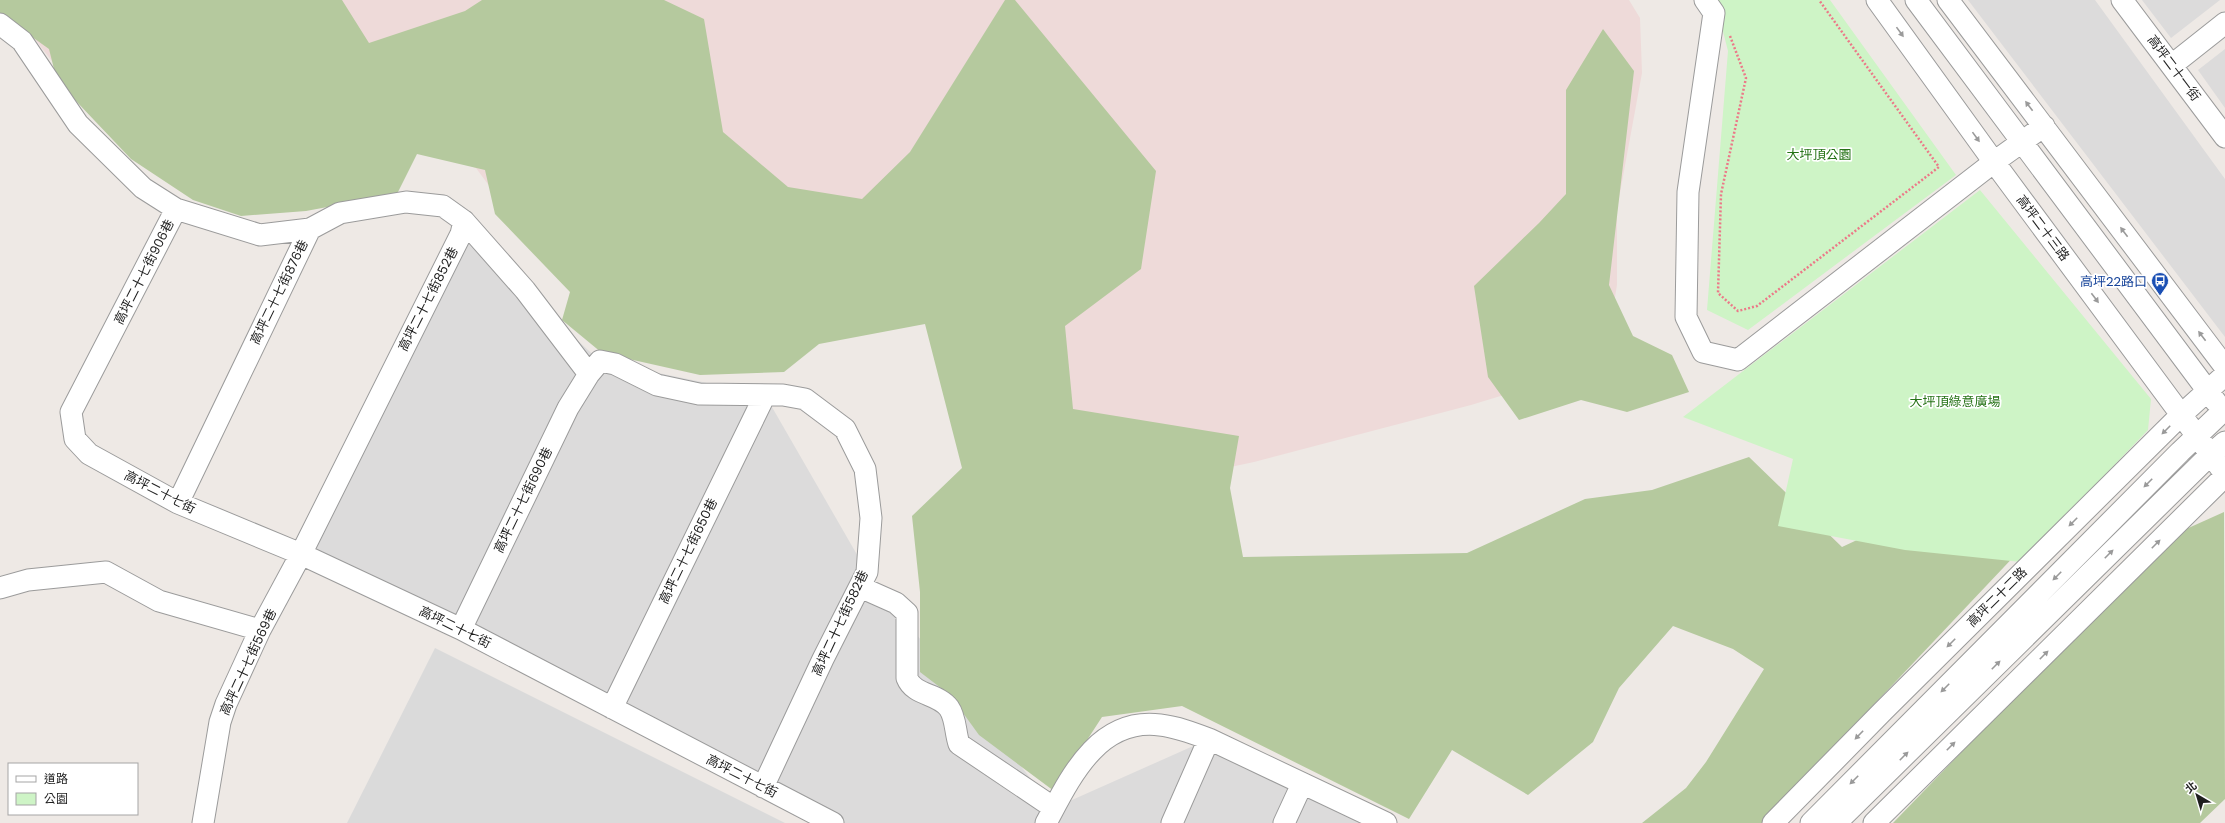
<svg xmlns="http://www.w3.org/2000/svg" width="2225" height="823" font-family="Poppins,'Noto Sans TC',sans-serif">
	<style>
		.residential { fill: #dcdbdb }
		.military { fill: #eedad9 }
		.forest { fill: #b5c99e }
		.park { fill: #cef4c6 }
		.parking { fill: #dadada }
		.lines { fill: none; stroke-linecap: round; stroke-linejoin: round }
		.minor-casing { stroke: #9b9b9b; stroke-width: 23 }
		.path { stroke: #ec7888; stroke-width: 2.5; stroke-dasharray: 2 2; stroke-linecap: butt }
		.minor { stroke: #fff; stroke-width: 21 }
		.oneway { fill: #9a9a9a }
		.labels { text-anchor: middle; dominant-baseline: central; stroke-width: 3.5; stroke-linejoin: round; paint-order: stroke }
		.street-label { font-size: 13px; fill: #1e1e1e; stroke: #fff }
		.park-label { font-size: 13px; fill: #257216; stroke: #fff }
		.transit-label { font-size: 13px; fill: #164399; stroke: #fff; text-anchor: end }
	</style>
	<rect width="100%" height="100%" fill="#eee9e5"/>
	<path class="residential" d="M1968,0h127l130,179v158z
		M2142,0h78l-49,38z
		M2225,49v59l-27,-38z
		M461,234l139,127 165,34 102,177 187,236 155,-69 177,84h-555l-530,-269z"/>
	<path class="military" d="M0,0h1629l11,18 2,55 -25,136v76l-10,60 2,18 -138,42 -217,57 -52,11 -109,4 -98,-180 -463,-53 -56,-76 -72,-26 -331,-54 -50,-64z"/>
	<path class="forest" d="M0,0h342l27,43 96,-32 17,-11h182l40,19 19,113 65,55 74,12 48,-47 95,-152h10l141,171 -15,98 -76,57 8,83 166,27 -9,52 13,69 224,-4 118,-54 67,-9 97,-33 93,90 73,-34 106,36 -259,274h-120l44,-35 20,-26 58,-93 -31,-20 -60,-23 -54,62 -26,54 -65,53 -76,-45 -43,69 -227,-113 -80,11 -48,74 -75,-56 -29,-40 -30,-23v-80l-8,-76 50,-48 -37,-144 -106,20 -35,28 -84,3 -98,-22 -40,-33 8,-28 -75,-78 -10,-44 -68,-16 -20,40 -91,17 -65,5 -48,-16 -62,-41 -74,-78 -8,-32 -49,-35z
		M1603,29l31,42 -25,214 24,51 39,19 17,37 -62,20 -46,-12 -62,20 -31,-43 -14,-91 65,-63 27,-29v-104z
		M2224,512l1,287 -25,24h-307l226,-234 65,-59z"/>
	<path class="park" d="M1715,0h115l126,175 -208,155 -41,-20 21,-259z
		M1980,190l171,209 -3,31 -127,132 -116,-12 -127,-24 15,-67 -110,-42z"/>
	<path class="parking" d="M435,648l350,175h-438z"/>
	<g class="lines">
		<defs>
			<path id="minor" d="M1705,0l9,13 -26,179 -2,125 17,35 35,8 256,-198 50,-36
				M1877,0l117,162 231,312
				M1916,0l300,402
				M1948,0l277,367
				M2122,0l103,137
				M0,24l22,17 56,83 65,64 33,21 84,26 50,-6
				M2172,65l53,-42
				M176,209l-105,203 4,27 14,15 89,49 123,51 160,75 372,194
				M178,503l132,-274 30,-16 66,-11 37,4 21,15 61,69 64,84
				M860,587l36,16 11,10v65c7,18 31,15 42,30 7,10 6,24 10,36l95,64
				M0,588l28,-8 78,-8 53,29 101,29
				M461,629l107,-221 21,-34 11,-13 15,3 42,21 42,9 84,1 22,4 40,30 20,40 6,49 -4,54 -44,87 -60,128
				M612,708l153,-313
				M203,823l17,-101 6,-18 34,-74 41,-76 160,-320 3,-13
				M1046,823c24,-45 52,-106 114,-98 17,2 33,8 49,14l177,84
				M1172,823l37,-84
				M1284,823l18,-39
				M1773,823l110,-112 298,-296 44,-40
				M1811,823l369,-371 45,-43
				M1836,823l374,-368 15,-13
				M1874,823l351,-347"/>
		</defs>
		<use href="#minor" class="minor-casing"/>
		<path class="path" d="M1730,36l16,42 -25,116 -3,99 20,18 19,-5 182,-139 -120,-167"/>
		<use href="#minor" class="minor"/>
	</g>
	<defs><path id="oneway-solid" d="M-6-.8H1V-3.2L6.5 0L1 3.2V.8H-6Z"/></defs>
	<g class="oneway">
		<use href="#oneway-solid" transform="translate(1900 32) rotate(54)"/>
		<use href="#oneway-solid" transform="translate(2029 106) rotate(-127)"/>
		<use href="#oneway-solid" transform="translate(1976 137) rotate(54)"/>
		<use href="#oneway-solid" transform="translate(2124 232) rotate(-127)"/>
		<use href="#oneway-solid" transform="translate(2095 298) rotate(53)"/>
		<use href="#oneway-solid" transform="translate(2202 336) rotate(-127)"/>
		<use href="#oneway-solid" transform="translate(2166 430) rotate(135)"/>
		<use href="#oneway-solid" transform="translate(2148 483) rotate(135)"/>
		<use href="#oneway-solid" transform="translate(2073 522) rotate(135)"/>
		<use href="#oneway-solid" transform="translate(2156 544) rotate(-45)"/>
		<use href="#oneway-solid" transform="translate(2109 554) rotate(-45)"/>
		<use href="#oneway-solid" transform="translate(2057 576) rotate(135)"/>
		<use href="#oneway-solid" transform="translate(1951 643) rotate(135)"/>
		<use href="#oneway-solid" transform="translate(2044 655) rotate(-45)"/>
		<use href="#oneway-solid" transform="translate(1996 665) rotate(-45)"/>
		<use href="#oneway-solid" transform="translate(1945 688) rotate(135)"/>
		<use href="#oneway-solid" transform="translate(1859 735) rotate(134)"/>
		<use href="#oneway-solid" transform="translate(1951 746) rotate(-45)"/>
		<use href="#oneway-solid" transform="translate(1904 756) rotate(-45)"/>
		<use href="#oneway-solid" transform="translate(1854 780) rotate(135)"/>
	</g>
	<defs>
		<symbol id="bus-pin" viewBox="-11 -11 22 30"><path d="M0 17L-7.5 6A9.5 9.5 0 1 1 7.5 6Z" fill="#1a4fb4" stroke="#fff"/><path d="M-5-6H5V4H4V6H2V4H-2V6H-4V4H-5ZM-3.5-4V0h7V-4ZM-3.5 1.2v1.5H-2V1.2ZM2 1.2v1.5H3.5V1.2Z" fill="#fff"/></symbol>
	</defs>
	<g fill-rule="evenodd">
		<use href="#bus-pin" x="2150" y="271" width="20" height="27"/>
	</g>
	<g class="labels">
		<g class="street-label">
			<text transform="translate(2174 68) rotate(53)">高坪二十一街</text>
			<text transform="translate(2043 228) rotate(53)">高坪二十三路</text>
			<text transform="translate(144 272) rotate(-63)">高坪二十七街906巷</text>
			<text transform="translate(279 292) rotate(-64)">高坪二十七街876巷</text>
			<text transform="translate(428 299) rotate(-63)">高坪二十七街852巷</text>
			<text transform="translate(160 492) rotate(27)">高坪二十七街</text>
			<text transform="translate(523 500) rotate(-64)">高坪二十七街690巷</text>
			<text transform="translate(688 551) rotate(-64)">高坪二十七街650巷</text>
			<text transform="translate(1997 597) rotate(-45)">高坪二十二路</text>
			<text transform="translate(840 623) rotate(-65)">高坪二十七街582巷</text>
			<text transform="translate(455 627) rotate(26)">高坪二十七街</text>
			<text transform="translate(248 662) rotate(-65)">高坪二十七街569巷</text>
			<text transform="translate(742 776) rotate(27)">高坪二十七街</text>
		</g>
		<g class="park-label">
			<text x="1819" y="154">大坪頂公園</text>
			<text x="1955" y="401">大坪頂綠意廣場</text>
		</g>
		<g class="transit-label">
			<text x="2147" y="281">高坪22路口</text>
		</g>
	</g>
	<rect x="8" y="763" width="130" height="52" fill="#ffffff" stroke="#a5a5a5"/>
	<rect x="16" y="776" width="20" height="6" fill="#ffffff" stroke="#a5a5a5"/>
	<text x="44" y="783" font-size="12" fill="#1e1e1e">道路</text>
	<rect x="16" y="793" width="20" height="12" fill="#cef4c6" stroke="#a5a5a5"/>
	<text x="44" y="803" font-size="12" fill="#1e1e1e">公園</text>
	<g transform="translate(2197 795) rotate(322)" stroke="#ffffff" stroke-width="3" paint-order="stroke">
	<path d="M0-3L7 15L0 10L-7 15Z" fill="#1e1e1e"/>
	<text y="-6" font-size="11" font-weight="bold" text-anchor="middle" fill="#1e1e1e">北</text>
	</g>
</svg>
